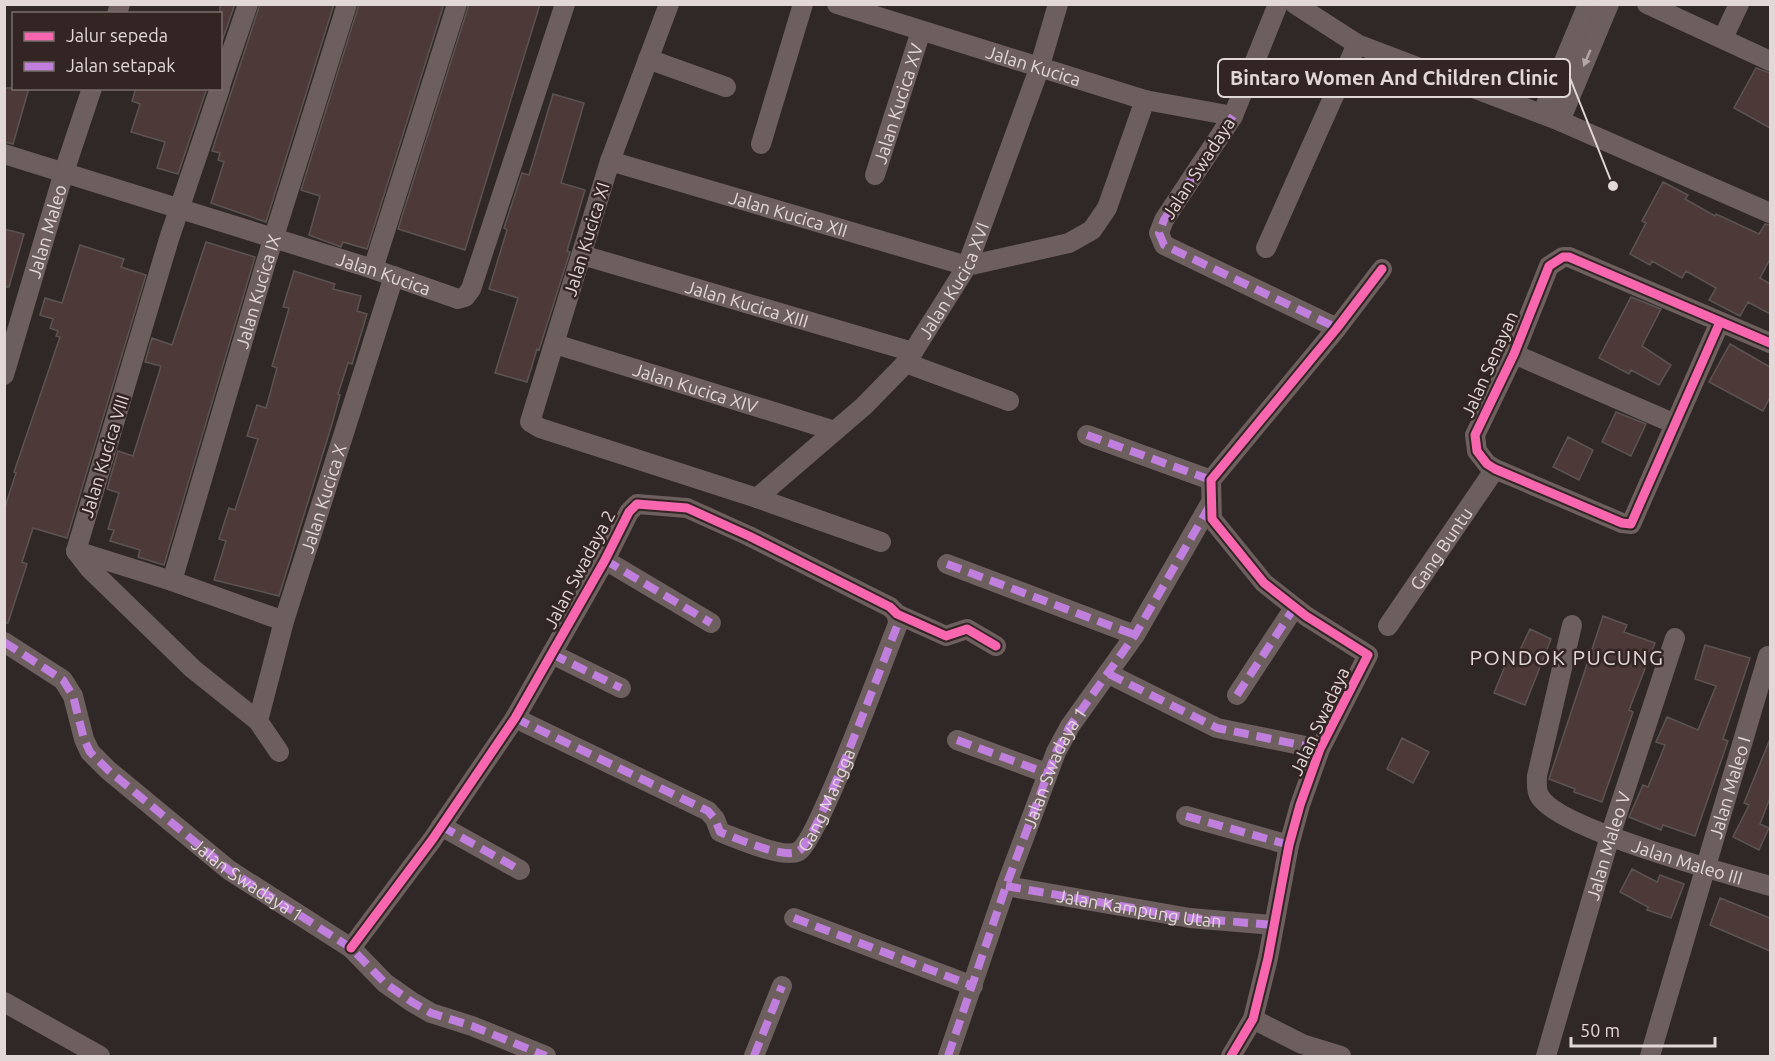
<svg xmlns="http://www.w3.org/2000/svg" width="1775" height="1061" font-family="Ubuntu,sans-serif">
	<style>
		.building { fill: #4d3a38; stroke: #5b5453; stroke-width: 1.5 }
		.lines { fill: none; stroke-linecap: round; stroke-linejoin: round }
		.minor { stroke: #6c5f5e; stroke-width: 20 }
		.quiet { stroke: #c07fdc; stroke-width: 8; stroke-dasharray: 15 8; stroke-linecap: butt }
		.cycleway-casing { stroke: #332523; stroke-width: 13 }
		.cycleway { stroke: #f766af; stroke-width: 9 }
		.oneway { fill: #b3a8a7 }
		.labels { text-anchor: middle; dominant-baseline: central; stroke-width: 5; stroke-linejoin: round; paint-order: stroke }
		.street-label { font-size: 18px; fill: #e2d8d7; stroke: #332523 }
		.quarter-label { font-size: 21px; letter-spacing: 1.5px; fill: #e2d8d7; stroke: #332523 }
		.leader { fill: none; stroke: #e2d8d7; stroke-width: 2 }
		.callout-dot { fill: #e2d8d7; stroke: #332523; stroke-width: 2 }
		.callout { fill: #332523; stroke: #e2d8d7; stroke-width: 2 }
		.callout-label { font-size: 20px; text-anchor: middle; font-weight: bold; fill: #e2d8d7 }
	</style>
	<rect width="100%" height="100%" fill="#302826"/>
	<path class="building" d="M220,4h15l-15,43z
		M260,4h74l-68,218 -55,-19 13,-41 -6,-2 2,-7 -8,-2z
		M359,4h85l-77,245 -24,-7 -2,5 -32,-12 11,-39 -19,-6z
		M469,4h71l-75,246 -67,-21z
		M1756,68l14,5v55l-36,-20z
		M4,88h25l-16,56 -9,-2z
		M136,88h71l-29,86 -21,-6 8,-26 -34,-10 9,-28 -8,-3z
		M553,94l31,9 -23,80 24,7 -18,61 3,1 -31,98 -2,-1 -10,33 -32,-9 23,-75 -29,-9 18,-59 -3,-2 18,-55 7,2z
		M1663,182l25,13 -3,4 30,17 1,-2 43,20 6,-10 5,1v34l-10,19 10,6v30l-22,-12 -8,14 -31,-16 7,-12 -30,-17 -4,7 -30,-17 -2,4 -20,-11 16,-31 -4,-2z
		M4,229l20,5 -15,53h-5z
		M206,242l49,15 -91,308 -26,-8 2,-7 -30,-9 4,-11 -6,-1 11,-36 -12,-4 11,-38 15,5 28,-90 -16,-4 7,-24 20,7z
		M80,245l44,14 -3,8 25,8 -79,263 -34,-10 -11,34 5,2 -19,59h-4v-113l12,-37 -2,-1 46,-135 -4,-1 2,-5 -8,-3 3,-9 -13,-4 5,-17 17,5z
		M294,271l41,13 -2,5 28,7 -4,15 10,3 -15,50 -4,-1 -10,31 2,1 -8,29 -53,172 -65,-16 12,-39 -7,-2 10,-31 6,2 23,-71 -11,-3 10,-31 9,3 11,-40 -5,-2 17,-58 -6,-1z
		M1631,297l30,12 -19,37 29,19 -12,20 -28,-15 -2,4 -30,-16z
		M1730,344l40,23v30l-7,14 -54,-29z
		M1616,412l30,12 -15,32 -29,-14z
		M1568,437l25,13 -14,30 -26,-13z
		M1603,616l24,9 -3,7 31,11 -26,67 4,2 -31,90 -28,-10 1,-3 -26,-10z
		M1530,629l21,10 -26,66 -31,-12 17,-42 7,3z
		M1705,645l45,13 -27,81 5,2 -33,95 -32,-11 -2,5 -32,-13 14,-32 5,2 17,-42 -9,-3 11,-25 31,13 18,-44 -21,-7z
		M1402,738l27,14 -16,31 -26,-14z
		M1770,739v59l-10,26 9,4 -10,22 -26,-13 16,-32 -5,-2z
		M1632,869l25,13 3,-7 24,9 -13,34 -24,-8 1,-3 -28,-15z
		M1720,898l50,20v33l-60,-26z"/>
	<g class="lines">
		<g class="minor">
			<path d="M669,4l-59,157 -80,261 10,6 217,70 124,44"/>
			<path id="s1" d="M837,4l308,96 88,16"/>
			<path d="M1278,4l-45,112 -69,104 -5,13 5,12 173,83"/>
			<path d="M1295,4l62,40 203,77 210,92"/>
			<path d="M1647,4l123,57"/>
			<path d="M117,14l3,-10"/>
			<path d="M1723,38l16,-34"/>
			<path d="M648,59l78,28"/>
			<path d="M220,86l28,-82"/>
			<path d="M220,88l-51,151 -93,312 14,18 103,100 65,52 21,31"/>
			<path d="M1542,114l46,-110"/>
			<path d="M1560,121l49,-117"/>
			<path d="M761,144l42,-140"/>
			<path id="s2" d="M4,154l369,115 85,30 7,-2 6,-8 94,-285"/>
			<path id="s3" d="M610,161l357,105 102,-23 23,-13 15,-22 38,-108"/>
			<path id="s4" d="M875,175l46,-144"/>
			<path d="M1266,248l91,-204"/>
			<path id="s5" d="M582,255l331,97"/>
			<path d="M373,269l84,-265"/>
			<path d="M1720,322l-89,202 -9,-1 -127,-54 -8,-5 -10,-13 -2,-16 39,-81 35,-88 14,-9h6l201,86"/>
			<path id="s6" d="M555,344l280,87"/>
			<path d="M1514,354l161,70"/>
			<path d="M906,363l103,38"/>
			<path id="s7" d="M4,375l60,-203 28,-84"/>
			<path d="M1087,435l124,45"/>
			<path id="s8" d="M757,498l107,-92 42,-43 61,-97 72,-197 19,-65"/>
			<path d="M76,551l96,30 112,40"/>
			<path d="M605,560l106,63"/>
			<path d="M947,564l188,71"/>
			<path id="s9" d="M172,581l94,-319 81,-258"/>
			<path id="s10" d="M1572,625l-35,151c0,5 -1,14 2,19 16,34 190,79 231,91"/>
			<path id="s11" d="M1388,626l107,-157"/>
			<path id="s12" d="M4,642l59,38 10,16 11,43 6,13 18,18 121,100 122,78 34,35 27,19 19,11 41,13 74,30"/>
			<path d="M552,654l69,34"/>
			<path d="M1109,674l108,54 103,21"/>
			<path d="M1237,695l57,-87"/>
			<path id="s13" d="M515,718l193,93 7,8 5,13c16,6 65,28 79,19 20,-13 85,-193 99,-227l-1,-10"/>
			<path id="s14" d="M258,721l26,-100 110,-345"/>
			<path d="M957,740l89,33"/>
			<path d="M1186,816l103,29"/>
			<path d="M441,826l79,44"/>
			<path d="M1006,886l184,32 83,7"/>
			<path d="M794,918l179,68"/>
			<path d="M351,948l81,-108 83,-122 90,-158 24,-48 8,-8 50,4 62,28 141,71 7,7 49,22 21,-7 29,17"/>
			<path d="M4,1002l96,54"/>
			<path d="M1253,1019l49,25 39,12"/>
			<path d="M754,1056l28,-70"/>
			<path id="s15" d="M948,1056l58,-170 50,-134 14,-26 65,-91 75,-131"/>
			<path d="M1231,1056l22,-37 15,-61 21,-113 11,-40 20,-56 48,-94 -62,-39 -42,-33 -52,-64 -1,-39 126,-152 45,-59"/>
			<path id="s16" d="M1546,1056l64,-220 65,-198"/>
			<path id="s17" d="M1650,1056l118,-400"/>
		</g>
		<g class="quiet">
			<path d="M1233,116l-69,104 -5,13 5,12 173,83"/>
			<path d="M1087,435l124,45"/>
			<path d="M605,560l106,63"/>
			<path d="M947,564l188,71"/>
			<path d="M4,642l59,38 10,16 11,43 6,13 18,18 121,100 122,78 34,35 27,19 19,11 41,13 74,30"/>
			<path d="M552,654l69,34"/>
			<path d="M1109,674l108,54 103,21"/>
			<path d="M1237,695l57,-87"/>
			<path d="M515,718l193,93 7,8 5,13c16,6 65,28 79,19 20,-13 85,-193 99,-227l-1,-10"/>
			<path d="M957,740l89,33"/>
			<path d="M1186,816l103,29"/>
			<path d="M441,826l79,44"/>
			<path id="s18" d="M1006,886l184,32 83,7"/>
			<path d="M794,918l179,68"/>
			<path d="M754,1056l28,-70"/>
			<path d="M948,1056l58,-170 50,-134 14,-26 65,-91 74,-128"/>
		</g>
		<defs>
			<path id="cycleway" d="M1720,322l-89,202 -9,-1 -127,-54 -8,-5 -10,-13 -2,-16 39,-81 35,-88 14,-9h6l201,86
				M351,948l81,-108 83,-122 90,-158 24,-48 8,-8 50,4 62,28 141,71 7,7 49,22 21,-7 29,17
				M1231,1056l22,-37 15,-61 21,-113 11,-40 20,-56 48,-94 -62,-39 -42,-33 -52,-64 -1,-39 126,-152 45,-59"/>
		</defs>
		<use href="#cycleway" class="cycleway-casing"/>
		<use href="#cycleway" class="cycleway"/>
	</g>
	<defs><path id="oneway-solid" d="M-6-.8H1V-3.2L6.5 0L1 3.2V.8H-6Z" transform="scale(1.5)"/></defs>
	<use class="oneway" href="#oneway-solid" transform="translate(1587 58) rotate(113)"/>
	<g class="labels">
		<g class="street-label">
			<text stroke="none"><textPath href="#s1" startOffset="206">Jalan Kucica</textPath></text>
			<text stroke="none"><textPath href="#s4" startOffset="75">Jalan Kucica XV</textPath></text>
			<text transform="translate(1198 168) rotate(-57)">Jalan Swadaya</text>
			<text stroke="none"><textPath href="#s3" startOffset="186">Jalan Kucica XII</textPath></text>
			<text stroke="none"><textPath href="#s7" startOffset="150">Jalan Maleo</textPath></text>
			<text transform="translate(586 239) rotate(-73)">Jalan Kucica XI</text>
			<text stroke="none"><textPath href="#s2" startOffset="398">Jalan Kucica</textPath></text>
			<text stroke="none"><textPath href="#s8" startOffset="297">Jalan Kucica XVI</textPath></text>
			<text stroke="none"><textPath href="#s9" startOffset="302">Jalan Kucica IX</textPath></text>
			<text stroke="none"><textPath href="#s5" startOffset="172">Jalan Kucica XIII</textPath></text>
			<text transform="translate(1489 364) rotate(-66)">Jalan Senayan</text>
			<text stroke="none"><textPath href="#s6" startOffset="147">Jalan Kucica XIV</textPath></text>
			<text transform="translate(104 456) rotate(-73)">Jalan Kucica VIII</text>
			<text stroke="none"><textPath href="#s14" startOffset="232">Jalan Kucica X</textPath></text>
			<text stroke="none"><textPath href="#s11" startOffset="94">Gang Buntu</textPath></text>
			<text transform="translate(579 569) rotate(-62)">Jalan Swadaya 2</text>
			<text transform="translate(1319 721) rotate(-65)">Jalan Swadaya</text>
			<text stroke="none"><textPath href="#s15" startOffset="308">Jalan Swadaya 1</textPath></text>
			<text stroke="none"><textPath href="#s17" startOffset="280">Jalan Maleo I</textPath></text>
			<text stroke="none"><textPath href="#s13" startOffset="380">Gang Mangga</textPath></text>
			<text stroke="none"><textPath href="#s16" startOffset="219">Jalan Maleo V</textPath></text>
			<text stroke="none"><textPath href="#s10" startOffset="339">Jalan Maleo III</textPath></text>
			<text stroke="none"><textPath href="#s12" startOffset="351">Jalan Swadaya 1</textPath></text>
			<text stroke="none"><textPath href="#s18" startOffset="135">Jalan Kampung Utan</textPath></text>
		</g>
		<g class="quarter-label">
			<text x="1567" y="657">PONDOK PUCUNG</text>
		</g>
	</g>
	<path class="leader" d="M1613 186L1570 78"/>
	<circle class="callout-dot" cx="1613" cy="186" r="6"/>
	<rect class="callout" x="1218" y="59" width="352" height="38" rx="6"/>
	<g class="callout-label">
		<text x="1394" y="85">Bintaro Women And Children Clinic</text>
	</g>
	<rect width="1775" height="1061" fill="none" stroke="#e2d8d7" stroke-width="12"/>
	<rect x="12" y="12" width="210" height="78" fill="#332523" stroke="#796d6b" stroke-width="1.5"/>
	<rect x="24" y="32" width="30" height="9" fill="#f766af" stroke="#796d6b" stroke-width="1.5"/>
	<text x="66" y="42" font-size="18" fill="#e2d8d7">Jalur sepeda</text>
	<rect x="24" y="62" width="30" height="9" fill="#c07fdc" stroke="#796d6b" stroke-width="1.5"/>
	<text x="66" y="72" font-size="18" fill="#e2d8d7">Jalan setapak</text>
	<path d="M1571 1037v9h144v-9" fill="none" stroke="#e2d8d7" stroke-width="3"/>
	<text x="1580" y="1037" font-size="18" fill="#e2d8d7" stroke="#332523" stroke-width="4.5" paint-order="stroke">50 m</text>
</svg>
